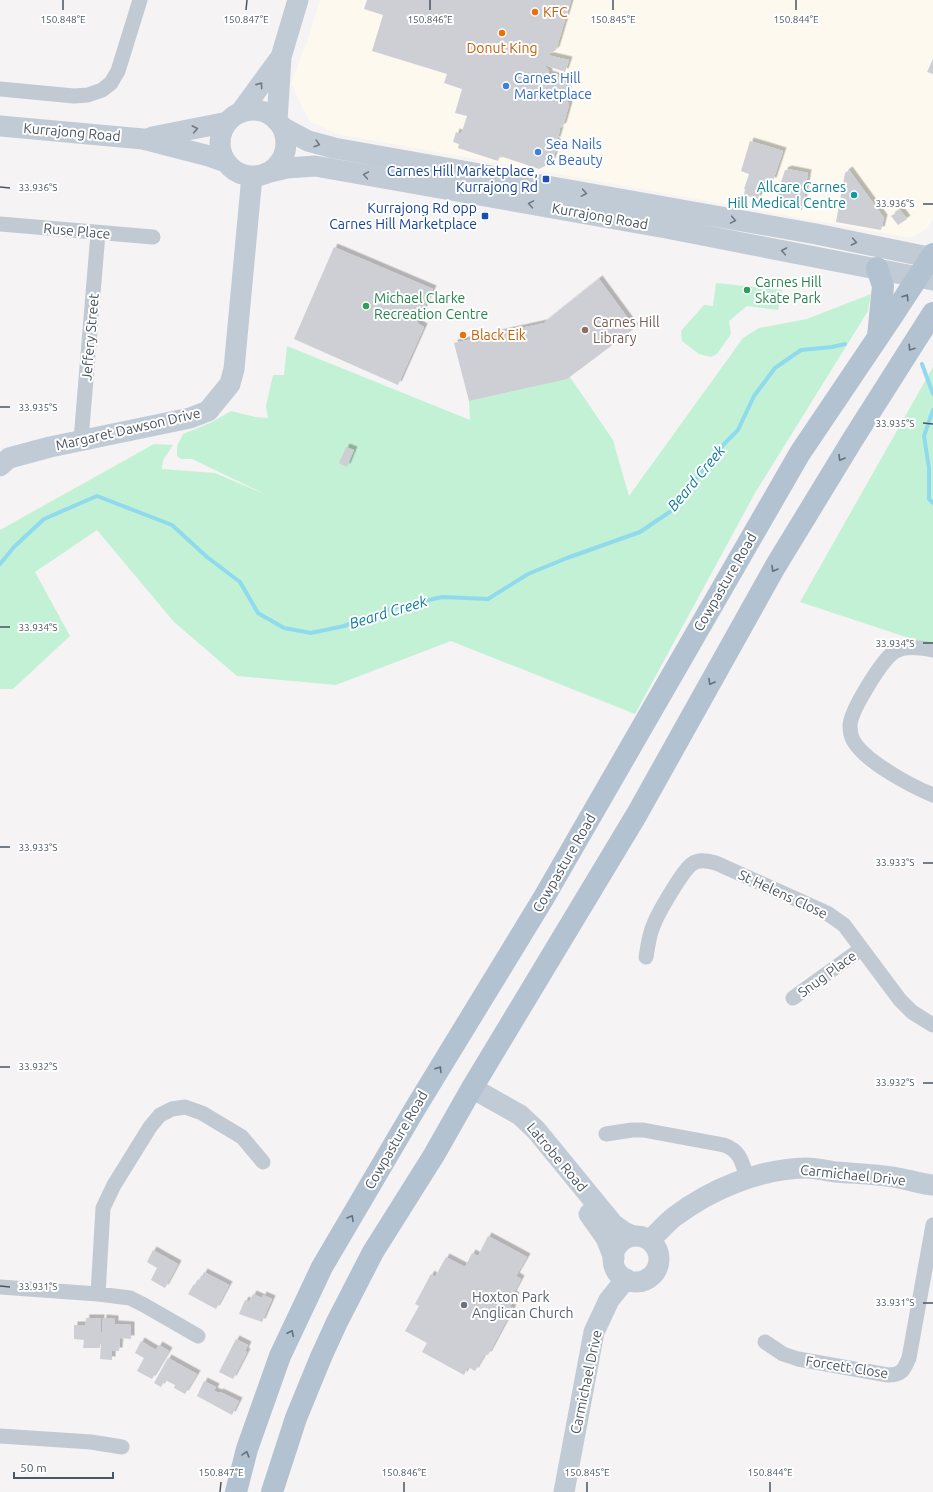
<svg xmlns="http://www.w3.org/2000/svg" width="933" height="1492" font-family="Ubuntu,sans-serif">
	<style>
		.commercial { fill: #fdf9ef }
		.green { fill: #c3f1d5 }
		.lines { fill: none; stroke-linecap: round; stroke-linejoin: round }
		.stream { stroke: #90daee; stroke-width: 4 }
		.building { fill: #cdcfd5; filter: url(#shadow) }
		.street { stroke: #c1cad2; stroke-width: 15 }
		.secondary { stroke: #c1cbd6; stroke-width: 21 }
		.primary { stroke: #b3c2d1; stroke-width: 22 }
		.oneway { stroke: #6e7984 }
		.oneway2 { stroke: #64717d }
		.ticks { fill: none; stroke: #4a5661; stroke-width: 1.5 }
		.food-dot { fill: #e8710a; stroke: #fff; stroke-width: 1.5 }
		.shop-dot { fill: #3f7fe0; stroke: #fff; stroke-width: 1.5 }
		.transit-dot { fill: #1a4fb4; stroke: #fff; stroke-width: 1.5 }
		.culture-dot { fill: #0f9aa8; stroke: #fff; stroke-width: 1.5 }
		.leisure-dot { fill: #2e9e5b; stroke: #fff; stroke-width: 1.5 }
		.education-dot { fill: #8d6e63; stroke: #fff; stroke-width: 1.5 }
		.worship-dot { fill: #6b7280; stroke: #fff; stroke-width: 1.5 }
		.labels { text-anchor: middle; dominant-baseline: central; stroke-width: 4; stroke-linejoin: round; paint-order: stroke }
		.food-label { font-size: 14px; fill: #c56008; stroke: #fff; text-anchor: start }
		.shop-label { font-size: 14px; fill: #366cbe; stroke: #fff; text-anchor: start }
		.street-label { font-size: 14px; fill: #4a5661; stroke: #fff }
		.transit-label { font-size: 14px; fill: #164399; stroke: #fff; text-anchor: end }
		.culture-label { font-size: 14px; fill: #0d838f; stroke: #fff; text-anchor: end }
		.leisure-label { font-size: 14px; fill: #27864d; stroke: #fff; text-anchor: start }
		.education-label { font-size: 14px; fill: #785e54; stroke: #fff; text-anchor: start }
		.worship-label { font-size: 14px; fill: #5b616d; stroke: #fff; text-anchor: start }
		.water-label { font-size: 15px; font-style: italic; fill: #0c7c9b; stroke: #fff }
		.ticks-label { font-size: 10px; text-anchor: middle; fill: #4a5661; stroke: #fff; stroke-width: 4; stroke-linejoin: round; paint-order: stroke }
	</style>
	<defs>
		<filter id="shadow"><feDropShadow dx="3.5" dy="-3.5" stdDeviation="0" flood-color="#0004"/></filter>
	</defs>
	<rect width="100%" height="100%" fill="#f5f3f3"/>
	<path class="commercial" d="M320,0h613v220l-5,8 -17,10 -574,-104 -28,-13 -18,-38 16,-41z"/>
	<path class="green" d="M716,283l66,7 -4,20 -31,-4 -18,15 2,13 -14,20 -6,3 -12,-3 -17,-13 -1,-10 23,-26 9,1z
		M871,294l-3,17 -113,182 -120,221 -184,-73 -115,44 -99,-9 -63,-54 -77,-92 -62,42 35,64 -57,53h-13v-159l154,-86 19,1 -10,15 -1,9 53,4 54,23 -77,-37h-11l-4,-3v-10l6,-12 27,-11 21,-12 24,6 13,1 -2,-12 7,-31h11l3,-29 183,74 -1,-19 101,-24 43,63 16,56 114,-158 16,-10 48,-9z
		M933,367v276l-21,-4 -112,-37z"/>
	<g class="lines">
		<path class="stream" d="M922,364l11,30
			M933,410l-9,26 5,32v31l4,4
			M0,564l14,-17 30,-28 53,-23 75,29 35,32 33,25 18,31 26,15 27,5 33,-7 49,-18 49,-11 46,2 40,-25 39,-16 73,-26 31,-21 53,-67 14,-14 16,-34 21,-28 26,-18 31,-3 13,-3"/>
	</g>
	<path class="building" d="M367,0h204l-15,50 -9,5 22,5 -4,12 -20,-7 4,7v2l13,4 6,12 -2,8 3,7 -6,21 -5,3 2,1 -3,10h-2l3,4 -7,20 -5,-2 -1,4 -6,3 -39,-13 -2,5 -40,-13 1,-4 -6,-2 3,-10 5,2 6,-18 -12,-3 7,-24 -18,-6 3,-9 -75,-23 11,-36 -19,-6z
		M933,59v15l-6,-2z
		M750,141l33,10 -10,30 -8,-2 -7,20 -14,-4 1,-6h-1l5,-15 -8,-3z
		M788,169l20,4 -6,37 -21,-4v-2l-7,-1 11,-33h2z
		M849,170l35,48 -3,12 -45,-8 9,-49z
		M900,210l7,9 -9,6 -7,-9z
		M334,247l99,42 -16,34 7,4 -26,58 -104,-46z
		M599,279l36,49 -68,51 -98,22 -15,-58 90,-20z
		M346,447l8,3 -7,17 -8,-4z
		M488,1236l39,21 -11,19 5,3 -8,15 3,2 -6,11 3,1 -25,47 -3,-1 -10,17 -7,-4 -4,8 -42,-23 5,-9 -22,-12 14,-25 -4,-2 16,-30 4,3 11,-20 19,10 7,-14 6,3z
		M153,1250l25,14 -13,24 -14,-8 6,-12 -10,-6z
		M204,1272l25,13 -13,24 -28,-15 6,-10 1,1 3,-6 2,1z
		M253,1294l9,4 1,-3 9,4 -10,23 -23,-8 6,-14 4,2z
		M86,1318h15l-1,30h-17l1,-8 -10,-1v-14h11z
		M103,1318l12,1v5l16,1v14l-11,-1 -1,13h-7v9l-12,-1z
		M236,1339l12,6 -3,6 2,1 -14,27 -14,-7z
		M141,1341l15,9 3,-5 10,6 -17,28 -15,-8 7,-13 -9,-5z
		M168,1358l29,16 -12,20 -11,-6 1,-3 -10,-5 -4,7 -7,-4z
		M204,1381l12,6 -2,4 5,2 1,-1 19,9 -7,14 -35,-19z"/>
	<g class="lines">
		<path class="street" d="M0,89l74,7 14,-1 14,-5 9,-7 7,-12 22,-71
			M0,224l153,13
			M81,440l17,-207
			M933,650c-12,-2 -27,-5 -39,2 -12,8 -43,58 -44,73 0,5 1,11 3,15 11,21 58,46 80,55
			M646,957c2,-11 3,-23 8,-33 4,-11 29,-54 38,-60 7,-5 15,-3 24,-1l111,50 17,12 56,75 12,12 21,13
			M793,998l68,-49
			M606,1134l26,-4h11l81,15c17,6 18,18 23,33
			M0,1287l98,7 32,4 14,7 54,31
			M98,1294l5,-86 11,-23 36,-58 10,-12 12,-6 13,-2 17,6 40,24 21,25
			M765,1342l18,12 15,5 90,16c14,0 16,-5 21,-17l24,-133
			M0,1436l91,6 31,5"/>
		<path class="secondary" d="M220 143a33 33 0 1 1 66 0a33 33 0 1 1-66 0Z
			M240,113l41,-56
			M277,121l4,-64 17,-57
			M0,126l143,13 66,17 17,6
			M282,127l26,14 26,7 482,86 117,24
			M152,137l76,-15
			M266,173l21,-5 28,-2 351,62 267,52
			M0,466l9,-8 41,-11 140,-29 18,-7 22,-27 4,-15 18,-193
			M472,1088l48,27 16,15 77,94 11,8 9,4
			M589,1214l17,24 8,20
			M613 1259a23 23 0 1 1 46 0a23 23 0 1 1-46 0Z
			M650,1240c8,-7 15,-16 24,-23 37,-28 85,-48 132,-49 11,0 20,3 30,4 23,2 45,2 67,7 10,2 20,5 30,6
			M564,1492l30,-160 15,-32 17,-21"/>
		<path class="primary" d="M877,268l6,18 -5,50
			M236,1492l11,-43 33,-93 42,-89 94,-160 127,-208 257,-446 93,-138 40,-61
			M272,1492l24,-74 25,-61 16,-35 36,-70 61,-97 38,-67 165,-274 138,-247 78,-128 80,-126"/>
	</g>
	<defs><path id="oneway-chevron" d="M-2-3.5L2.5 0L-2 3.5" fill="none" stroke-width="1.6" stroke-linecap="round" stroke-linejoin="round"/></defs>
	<g class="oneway">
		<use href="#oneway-chevron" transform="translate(260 85) rotate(-55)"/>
		<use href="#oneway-chevron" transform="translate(195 129) rotate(-11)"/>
		<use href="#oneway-chevron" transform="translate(317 144) rotate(17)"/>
		<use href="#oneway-chevron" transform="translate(366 175) rotate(-170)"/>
		<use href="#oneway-chevron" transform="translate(584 193) rotate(10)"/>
		<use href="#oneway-chevron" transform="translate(531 204) rotate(-170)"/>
		<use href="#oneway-chevron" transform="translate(733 220) rotate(10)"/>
		<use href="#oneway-chevron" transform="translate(854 242) rotate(11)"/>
		<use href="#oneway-chevron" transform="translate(784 251) rotate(-169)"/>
	</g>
	<g class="oneway2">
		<use href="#oneway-chevron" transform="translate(906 297) rotate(-57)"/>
		<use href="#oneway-chevron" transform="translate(911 348) rotate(123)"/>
		<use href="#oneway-chevron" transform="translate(841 458) rotate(121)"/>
		<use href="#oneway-chevron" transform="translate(774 569) rotate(120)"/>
		<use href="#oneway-chevron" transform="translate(711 682) rotate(119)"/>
		<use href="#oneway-chevron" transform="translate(439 1069) rotate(-58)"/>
		<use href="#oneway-chevron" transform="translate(351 1218) rotate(-60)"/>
		<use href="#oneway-chevron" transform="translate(291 1333) rotate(-64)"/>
		<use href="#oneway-chevron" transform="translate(246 1454) rotate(-74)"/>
	</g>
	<path class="ticks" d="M63,10v-10M246,10l1,-10M430,10v-10M613,10v-10M796,10v-10M0,187l10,1M923,204h10M0,407h10M923,423l10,1M0,627h10M923,643h10M0,847h10M923,863h10M0,1067h10M923,1083h10M0,1286l10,1M923,1303h10M220,1492l1,-10M404,1492v-10M587,1492v-10M770,1492v-10"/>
	<g class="food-dot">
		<circle cx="535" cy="12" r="4"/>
		<circle cx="502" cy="33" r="4"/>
		<circle cx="463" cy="335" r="4"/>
	</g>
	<g class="shop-dot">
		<circle cx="506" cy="86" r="4"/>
		<circle cx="538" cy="152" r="4"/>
	</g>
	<g class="transit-dot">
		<rect x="542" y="175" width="8" height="8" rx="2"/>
		<rect x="481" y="212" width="8" height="8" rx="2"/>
	</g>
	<circle class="culture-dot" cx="854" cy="195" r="4"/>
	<g class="leisure-dot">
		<circle cx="747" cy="290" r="4"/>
		<circle cx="366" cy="306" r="4"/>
	</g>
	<circle class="education-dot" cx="585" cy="330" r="4"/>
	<circle class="worship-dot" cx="464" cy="1305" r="4"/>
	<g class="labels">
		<g class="food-label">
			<text x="543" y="12">KFC</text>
			<text x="502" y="48" text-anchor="middle">Donut King</text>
			<text x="471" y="335">Black Eik</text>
		</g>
		<g class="shop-label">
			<text x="514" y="78">Carnes Hill<tspan x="514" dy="16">Marketplace</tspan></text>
			<text x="546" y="144">Sea Nails<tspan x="546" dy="16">&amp; Beauty</tspan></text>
		</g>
		<g class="street-label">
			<text transform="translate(72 132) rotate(5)">Kurrajong Road</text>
			<text transform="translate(600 216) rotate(10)">Kurrajong Road</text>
			<text transform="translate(77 231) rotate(5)">Ruse Place</text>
			<text transform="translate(90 337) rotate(-85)">Jeffery Street</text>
			<text transform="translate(128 429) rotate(-13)">Margaret Dawson Drive</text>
			<text transform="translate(725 582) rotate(-60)">Cowpasture Road</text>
			<text transform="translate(564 863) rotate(-60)">Cowpasture Road</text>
			<text transform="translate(783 894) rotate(25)">St Helens Close</text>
			<text transform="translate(827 974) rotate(-36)">Snug Place</text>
			<text transform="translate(396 1140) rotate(-60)">Cowpasture Road</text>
			<text transform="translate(557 1157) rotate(50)">Latrobe Road</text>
			<text transform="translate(853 1175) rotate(6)">Carmichael Drive</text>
			<text transform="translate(847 1367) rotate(9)">Forcett Close</text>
			<text transform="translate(586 1382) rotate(-78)">Carmichael Drive</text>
		</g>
		<g class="transit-label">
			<text x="538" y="171">Carnes Hill Marketplace,<tspan x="538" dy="16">Kurrajong Rd</tspan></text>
			<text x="477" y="208">Kurrajong Rd opp<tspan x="477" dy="16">Carnes Hill Marketplace</tspan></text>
		</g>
		<g class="culture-label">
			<text x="846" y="187">Allcare Carnes<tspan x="846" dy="16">Hill Medical Centre</tspan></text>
		</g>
		<g class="leisure-label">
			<text x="755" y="282">Carnes Hill<tspan x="755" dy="16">Skate Park</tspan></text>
			<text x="374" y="298">Michael Clarke<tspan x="374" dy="16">Recreation Centre</tspan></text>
		</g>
		<g class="education-label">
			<text x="593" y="322">Carnes Hill<tspan x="593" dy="16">Library</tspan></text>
		</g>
		<g class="worship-label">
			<text x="472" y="1297">Hoxton Park<tspan x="472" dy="16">Anglican Church</tspan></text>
		</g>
		<g class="water-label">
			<text transform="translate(696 478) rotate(-50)">Beard Creek</text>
			<text transform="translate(388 612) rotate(-17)">Beard Creek</text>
		</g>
	</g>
	<g class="ticks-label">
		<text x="63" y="23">150.848°E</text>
		<text x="246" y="23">150.847°E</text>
		<text x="430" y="23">150.846°E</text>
		<text x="613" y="23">150.845°E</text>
		<text x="796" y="23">150.844°E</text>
		<text x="38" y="191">33.936°S</text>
		<text x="895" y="207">33.936°S</text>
		<text x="38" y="411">33.935°S</text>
		<text x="895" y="427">33.935°S</text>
		<text x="38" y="631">33.934°S</text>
		<text x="895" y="647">33.934°S</text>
		<text x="38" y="851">33.933°S</text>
		<text x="895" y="866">33.933°S</text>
		<text x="38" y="1070">33.932°S</text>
		<text x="895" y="1086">33.932°S</text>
		<text x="38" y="1290">33.931°S</text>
		<text x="895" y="1306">33.931°S</text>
		<text x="221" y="1476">150.847°E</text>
		<text x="404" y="1476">150.846°E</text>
		<text x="587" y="1476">150.845°E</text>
		<text x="770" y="1476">150.844°E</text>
	</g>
	<path d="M14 1472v6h99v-6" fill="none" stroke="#4a5661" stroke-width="2"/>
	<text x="20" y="1472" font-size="12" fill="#4a5661" stroke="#ffffff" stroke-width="3" paint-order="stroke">50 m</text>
</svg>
